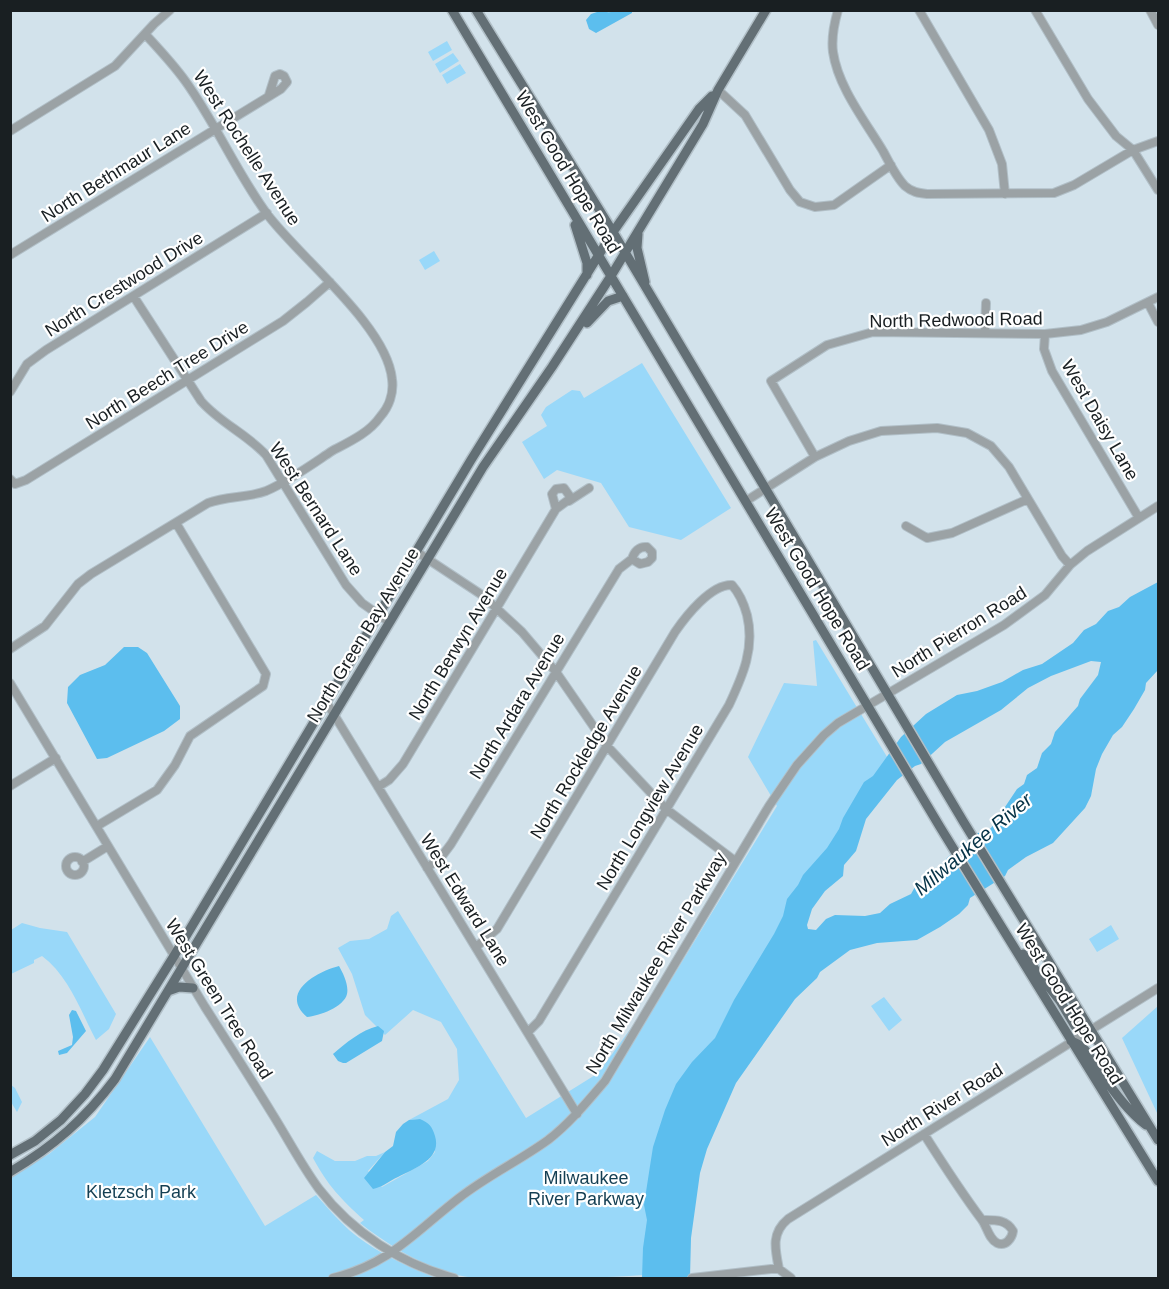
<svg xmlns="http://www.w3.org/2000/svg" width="1169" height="1289" font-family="Helvetica,sans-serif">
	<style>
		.green { fill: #99d8f9 }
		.water { fill: #5cbeee; fill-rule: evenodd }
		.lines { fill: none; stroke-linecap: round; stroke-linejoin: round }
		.minor-casing { stroke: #b1bfc7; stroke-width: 10 }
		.major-casing { stroke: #b1bfc7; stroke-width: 12 }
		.minor { stroke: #9ba2a5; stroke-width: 8 }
		.major { stroke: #636f75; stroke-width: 9 }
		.labels { text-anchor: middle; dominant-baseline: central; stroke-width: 4.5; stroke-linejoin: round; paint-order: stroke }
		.street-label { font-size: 18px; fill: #191f22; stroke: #fff }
		.park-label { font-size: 18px; fill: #143f53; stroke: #fff }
		.water-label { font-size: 20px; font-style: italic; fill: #063347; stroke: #fff }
	</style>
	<rect width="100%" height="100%" fill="#d2e2eb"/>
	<path class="green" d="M447,41l5,9 -19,11 -5,-9z
		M453,53l6,8 -19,12 -5,-9z
		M460,64l6,9 -19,11 -5,-9z
		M434,251l6,10 -15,9 -6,-10z
		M642,363l89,145 -50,32 -52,-13 -28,-44 -44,-13 -13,9 -22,-37 25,-16 -6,-11 5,-8 26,-17 8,1 4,7z
		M816,640l79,130 -73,111 -178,394c-40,3 -79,3 -119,3 -23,0 -46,2 -68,-3 -35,-9 -69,-30 -97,-52l4,-3c-23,-21 -36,-34 -51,-62l4,-7 18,10h20l12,-5h9l9,-4 -17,19 14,16 46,-26 7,-9 -15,-33 -11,1 39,-21 11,-19 -2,-31 -16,-27 -28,-12 -28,25 -20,-20 -13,-41 -14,-26 12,-7 19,-2 18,-10 4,-13 7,-5 128,207 66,-41 7,-5 40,-55 5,7 133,-218 -29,-49 36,-74 33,3 -4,-45z
		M22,923l18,5 27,4 49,82 -7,15 -13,11c-15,-28 -27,-64 -54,-84l-8,4v3l-23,11v-44z
		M1111,925l8,14 -22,13 -8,-13z
		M884,997l18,23 -13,11 -18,-25z
		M1158,1006v109l-36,-77z
		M150,1037l115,189 51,-31c11,12 21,24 33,35 25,21 56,36 87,48h-425l-1,-101 39,-23 46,-37z
		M11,1085l4,3 7,14 -5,10 -6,-10z"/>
	<path class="water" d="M600,11c10,3 21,-1 32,0v2l-36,20 -7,-4 -3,-9 5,-6z
		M1158,582v88l-12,13 -1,7 -11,19 -12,18 -9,8 -11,19 -6,15 -5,27 -6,12 -32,35 -27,14 -18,13 -3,6 -35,22 -2,7 -9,9 -19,13 -23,13 -40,3 -27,7 -30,22 -3,6 -22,21 -59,84 -29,66 -7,24 -4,29 -5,36 -1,40h-48l1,-30 4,-28 -3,-15 6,-39 3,-19 12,-37 11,-26 16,-22 23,-24 19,-38 40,-66 9,-18 4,-17 11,-14 5,-10 24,-27 12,-19 4,-11 21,-36 9,-6 28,-39 25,-23 31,-19 20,-4 25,-9 21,-12 19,-6 31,-21 11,-13 12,-6 12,-13 11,-4 11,-10zM1091,661l10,1 -3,13 -18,24 -2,7 -23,26 -4,12 -9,9 -5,15 -10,7 -3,9 -7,5 -26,39 -4,3 -9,2 -30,24 -23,27 -9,1 -5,9 -21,10 -10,9 -15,3 -30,-1 -9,4 -10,11 -8,-1 -1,-4 5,-16 13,-18 18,-15 1,-11 12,-14 10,-32 31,-39 18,-14 6,-2 24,-22 56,-32 27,-22 23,-12z
		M124,647h14l9,6 33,53v13l-16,12 -57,27 -10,1 -30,-56 1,-16 12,-12 25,-10z
		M339,966c4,7 10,19 8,28 -3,13 -28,22 -40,23 -28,-24 9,-45 32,-51z
		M72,1010l4,1 10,20 -19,22 -8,2 -1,-4 14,-6 1,-8 -4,-22z
		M378,1026l6,5 -2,10 -36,22h-3l-5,-2 -5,-7c13,-11 28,-24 45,-28z
		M420,1119c9,4 12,7 15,17 7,23 -20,32 -37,41 -9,4 -15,10 -25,12l-9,-11 21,-26 8,-6 3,-14 7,-8 6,-4z"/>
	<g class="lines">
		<defs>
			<path id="minor" d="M838,10c-4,14 -7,27 -5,42 5,35 32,69 50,99 6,11 13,26 22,35 7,6 13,7 22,8l127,-1 20,-8 59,-35 25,-9
				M919,10l70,120 13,34 3,30
				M1035,10l53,89 28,37 17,14 25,40
				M1150,10l8,15
				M718,90l27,25 45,75 10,12 15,5 19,-2 57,-40
				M10,131l105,-65 39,-42 16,-14
				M10,255l271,-166 6,-7 -3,-6 -4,-2 -5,2 -6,19
				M134,297l67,104c19,22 46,33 65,54l80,130 16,18 27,19
				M1148,303l10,19
				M985,332l1,-29
				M1045,334l-1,15 8,22 87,147
				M10,392l17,-28 19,-14 221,-137
				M815,457l-44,-76 56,-36 46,-13 172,2 36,-4 26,-8 51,-25
				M10,479l5,5 11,-4 257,-159 24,-19 23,-20
				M569,501l20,-13
				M746,501l69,-44 34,-16 32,-10 56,-3 30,5 24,13 18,21 53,89 8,9
				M906,526l21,12 25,-5 76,-34
				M417,552l65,43 40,37 34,40 51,74 59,63 69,52
				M10,649l35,-23 33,-42 13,-10 117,-71c19,-7 39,-5 58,-12 23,-10 45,-26 66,-40 17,-9 37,-18 48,-34 9,-10 14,-24 12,-38 -5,-53 -93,-122 -125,-165 -30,-41 -51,-90 -81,-132 -12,-17 -27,-33 -41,-48
				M10,683l195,324c23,36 46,72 68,108 15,24 29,51 46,74 33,43 82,75 135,89
				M327,703l250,411
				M10,786l46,-28
				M378,787l11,-7 14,-16 153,-255 15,-11 -7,-10 -8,1 -4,5 4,15
				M97,826l60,-36 18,-25 15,-29 73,-50 3,-12 -90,-151
				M66 866a9 9 0 1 1 18 0a9 9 0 1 1-18 0Z
				M82,862l26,-16
				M427,868l15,-12 9,-12 168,-275 13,-10 8,5 8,-2 4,-4v-6l-5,-5c-8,-1 -13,5 -15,12
				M476,947l21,-18 178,-297c11,-16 36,-48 57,-47 8,9 12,19 15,30 8,33 -4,60 -18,90l-190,316 -11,11
				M924,1134c19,30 37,58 58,86 5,7 7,19 15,23 9,4 15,-5 16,-12 -7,-12 -18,-11 -31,-11
				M779,1269c-4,-20 -8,-36 9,-50l370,-231
				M333,1278c57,-14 82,-46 126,-80 28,-22 60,-37 89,-58 22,-17 39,-38 57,-59l164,-275 28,-41 27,-30 14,-12 166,-98 41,-30 25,-30 17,-14 71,-45
				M692,1278l79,-9h8l12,9"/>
			<path id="major" d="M452,10l488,817 218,354
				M476,10l137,222 350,589 195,319
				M575,225l12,38v12
				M638,234l-1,14 8,34
				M587,323l21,-22 15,-5
				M1023,954l37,47 15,25 4,3 11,1
				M168,991l11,-4 14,1
				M1071,1041c17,5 21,21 31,34 13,18 26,36 44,50
				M10,1155l25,-14 26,-21 24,-26 18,-24 71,-114 297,-496 142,-228 86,-123 13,-13
				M10,1172c44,-26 75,-53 105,-93l368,-612 69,-100 59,-91 92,-152 15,-34 48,-80"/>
		</defs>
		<use href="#minor" class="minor-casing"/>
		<use href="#major" class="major-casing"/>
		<use href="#minor" class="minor"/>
		<use href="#major" class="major"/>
	</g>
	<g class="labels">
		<g class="street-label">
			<text transform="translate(247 148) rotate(57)">West Rochelle Avenue</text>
			<text transform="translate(116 172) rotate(-32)">North Bethmaur Lane</text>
			<text transform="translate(568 172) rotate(59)">West Good Hope Road</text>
			<text transform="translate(124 284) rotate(-32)">North Crestwood Drive</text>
			<text transform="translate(956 320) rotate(-1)">North Redwood Road</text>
			<text transform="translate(167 375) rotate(-32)">North Beech Tree Drive</text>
			<text transform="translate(1100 420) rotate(60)">West Daisy Lane</text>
			<text transform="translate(316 509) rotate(57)">West Bernard Lane</text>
			<text transform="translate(817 589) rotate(59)">West Good Hope Road</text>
			<text transform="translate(959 632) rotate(-32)">North Pierron Road</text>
			<text transform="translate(363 635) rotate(-59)">North Green Bay Avenue</text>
			<text transform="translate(458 644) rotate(-59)">North Berwyn Avenue</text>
			<text transform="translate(517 706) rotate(-59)">North Ardara Avenue</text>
			<text transform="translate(586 752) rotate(-59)">North Rockledge Avenue</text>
			<text transform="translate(650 807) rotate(-59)">North Longview Avenue</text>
			<text transform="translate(465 900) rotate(58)">West Edward Lane</text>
			<text transform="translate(656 963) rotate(-59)">North Milwaukee River Parkway</text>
			<text transform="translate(219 999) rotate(58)">West Green Tree Road</text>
			<text transform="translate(1069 1004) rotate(58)">West Good Hope Road</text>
			<text transform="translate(942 1105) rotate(-32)">North River Road</text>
		</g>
		<g class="park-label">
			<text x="586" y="1178">Milwaukee<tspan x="586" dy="21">River Parkway</tspan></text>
			<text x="141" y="1192">Kletzsch Park</text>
		</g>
		<g class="water-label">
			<text transform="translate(973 844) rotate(-40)">Milwaukee River</text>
		</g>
	</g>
	<rect width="1169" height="1289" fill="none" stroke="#191f22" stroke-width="24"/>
</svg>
